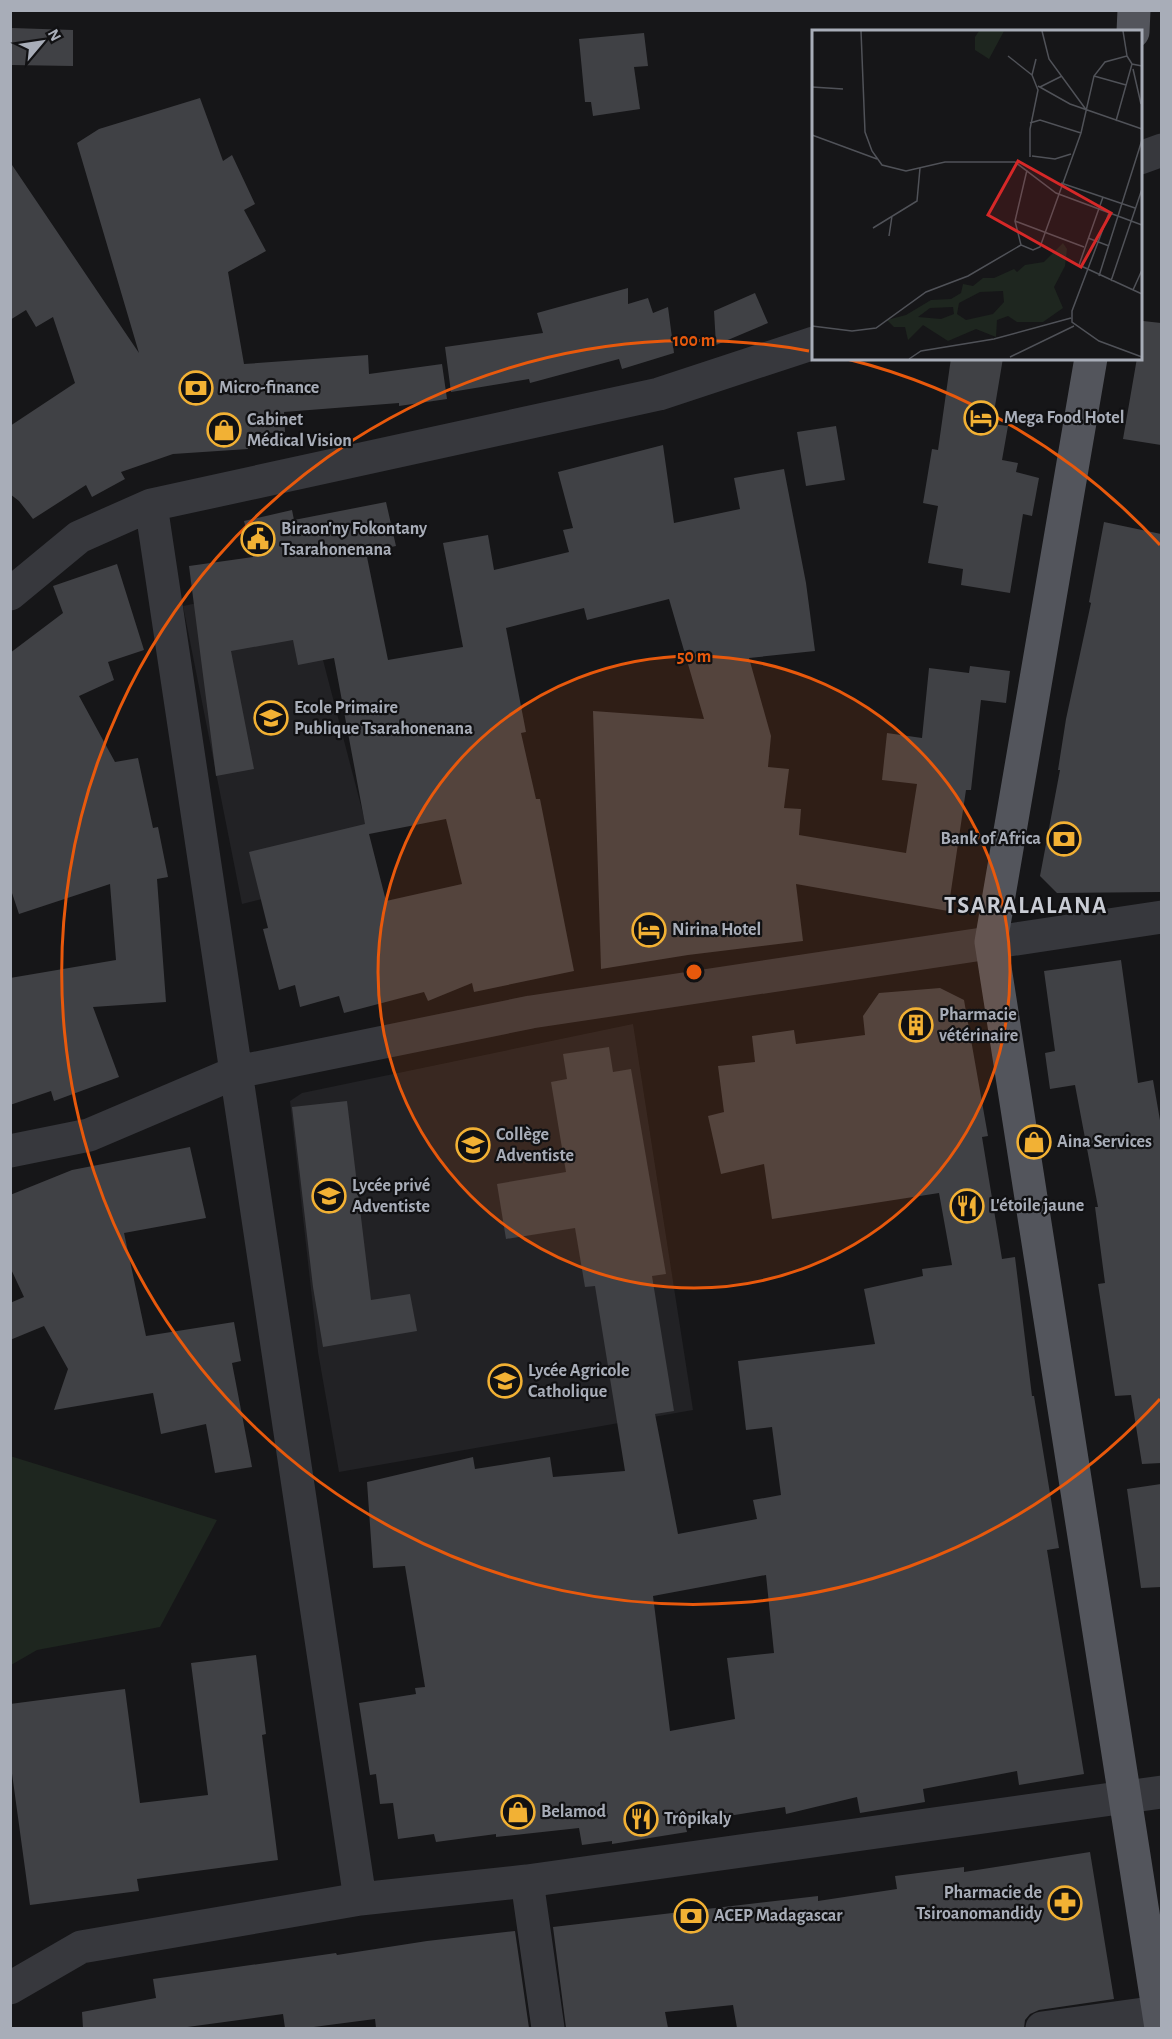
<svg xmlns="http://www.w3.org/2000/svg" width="1172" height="2039" font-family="'Alegreya Sans',sans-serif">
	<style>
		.built { fill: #222225 }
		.green { fill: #1e261f }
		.building { fill: #404145; fill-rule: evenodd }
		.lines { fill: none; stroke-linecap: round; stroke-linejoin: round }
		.minor { stroke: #37383d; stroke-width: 33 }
		.major { stroke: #53555c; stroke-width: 33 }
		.ring { fill: none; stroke: #e8590c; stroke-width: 3 }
		.labels { text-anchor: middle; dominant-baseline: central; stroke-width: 4.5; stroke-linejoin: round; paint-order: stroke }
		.poi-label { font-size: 18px; font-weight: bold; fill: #a8adb8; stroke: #111113; text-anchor: start }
		.district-label { font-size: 24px; font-weight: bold; letter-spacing: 1.5px; fill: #c9ccd4; stroke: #111113 }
		.inset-road { fill: none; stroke: #505258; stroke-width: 1.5 }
		.view { fill: #d62828; fill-opacity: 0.15; stroke: #d62828; stroke-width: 3 }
		.inset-edge { fill: none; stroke: #a8adb8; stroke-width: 3 }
		.centre { fill: #e8590c; stroke: #111113; stroke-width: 3 }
		.ring-label { font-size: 18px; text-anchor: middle; font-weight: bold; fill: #e8590c; stroke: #111113; stroke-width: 4.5; stroke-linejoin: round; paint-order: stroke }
	</style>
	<rect width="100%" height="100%" fill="#161618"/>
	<path class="built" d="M275,587l44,47 4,26 55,211 -136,33 -59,-298z
		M633,1024l60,386 -354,62 -21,-120 -28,-251 12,-8z"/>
	<path class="green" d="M10,1456l207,64 -57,107 -123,23 -26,15z"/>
	<path class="building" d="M12,28l61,2v36l-62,-1z
		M644,33l4,33 -14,1 6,42 -47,7 -2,-14h-6l-6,-63z
		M200,98l23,63 9,-6 23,49 -11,6 22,41 -38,21 16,92 124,-9 1,19 73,-10 5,35 -48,7v-3l-115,9 1,20 -38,2 1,15 -75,5 -52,18 4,7 -33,18 -6,-12 -53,34 -14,-18 -9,-7v-68l65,-43 -22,-66 -17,10 -10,-17 -16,10v-158l129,191 -62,-210 22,-14z
		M628,288v16l20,-6 5,15 15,-6 6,46 -52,16 -3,-10 -89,24 -1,-4 -78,13 -6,-45 98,-14 -6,-20z
		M755,293l13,30 -52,22 -2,-34z
		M1143,321l18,2v122l-38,-6 14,-81h3z
		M951,358h52l-11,66 16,2 -6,34 16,3 -2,9 23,6 -7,38 -9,-2 -13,79 -49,-8 2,-16 -35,-6 10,-57 -15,-3 9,-54 6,1z
		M836,426l9,54 -39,6 -9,-54z
		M663,445l11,78 66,-14 -6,-31 50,-9 22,114 9,68 -66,7 22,78 -3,31 21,2 -5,39 17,1 -2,26 107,18 11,-69 -35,-4 5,-47 35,5 7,-70 40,5 1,-7 40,5 -4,32 -25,-3 -10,90h-5l-18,121 -152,-27 7,57 -115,14 -87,14 -8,-258 111,8 -35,-120 -82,21 -3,-12 -78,20 20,104 -5,1 15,66h4l34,172 -100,21 -2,-9 -44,18 -4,-9 -80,21 -5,-17 -39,11 -5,-22 -16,5 -16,-61 5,-1 -19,-76 116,-28 -31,-166 -36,7 -5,-25 -62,11 23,118 -38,7 -27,-210 64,-9 -9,-36 48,-11 2,10 92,-18 10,44 -30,6 22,108 75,-13 -20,-104 45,-8 6,35 75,-18 -6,-22 10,-2 -15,-56zM446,819l16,65 -76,17 -17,-67z
		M1104,522l57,12v358l-104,1 -17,-17 20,-106h-2l8,-51 25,-116 -2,-1z
		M117,564l27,86 -36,12 6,18 -35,16 36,66 23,-4 15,70 5,-1 10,50 -11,2 9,123 -73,5 26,70 -65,24 -3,-10 -41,14v-127l106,-18 -6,-76 -91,30 -9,-27v-234l53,-40 -10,-27z
		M1121,960l17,123 15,-3 8,46v337l-19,1 -11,-69 -16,1 -17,-112 7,-1 -10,-76h3l-23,-122 -25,4 -5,-36 10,-2 -11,-80z
		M940,988l24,12 24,136 -6,1 20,122 13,-2 17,139h2l25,152 -12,2 37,224 -65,11 -2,-14 -94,18 2,13 -65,11 -3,-16 -71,17 -1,-7 -100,16 2,9 -75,12v-3l-30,4 -3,-17 -83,9v-3l-60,8 -2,-8 -36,5 -5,-36 -13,1 -4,-30 -6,1 -11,-72 57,-9 -1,-6 10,-1 -20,-121 -32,2 -6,-86 106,-25 2,12 75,-12 3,20 72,-6 -30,-185 -10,1 -10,-59 -69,11 -9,-55 69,-12 -15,-90 16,-3 -4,-25 46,-7 4,25 18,-3 35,205 -14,2 22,135 -19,3 23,120 79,-15 -4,-19 28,-5 -9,-68 -26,3 -8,-69 137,-17 -11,-55 59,-13 -1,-7 30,-4 -13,-72 -167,26 -8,-55 -43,10 -13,-58 16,-4 -6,-46 37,-4 -3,-26 42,-6 2,14 69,-9 -2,-19 16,-23zM766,1575l8,78 -47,5 8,61 -65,12 -17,-135z
		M347,1101l24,199 39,-6 7,37 -94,16 -10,-60 -21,-180z
		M190,1147l16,71 -82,15 22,103 88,-14 7,39 -9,2 20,104 -37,6 -9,-49 -45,10 -8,-41 -99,17 14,-41 -24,-43 -34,14v-37l14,-6 -14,-30v-72l62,-25z
		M1161,1484v103l-20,1 -14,-99z
		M256,1655l10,79 -4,1 16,125 -141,19 2,12 -109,14 -20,-146v-55l115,-15 15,114 68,-8 -17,-132z
		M1090,1852l24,147 -75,11 -9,4 -5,6 -1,8h-287l-4,-23 -68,7 3,16h-102l-13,-101 265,-31v5l79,-12 -2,-13 69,-9v5z
		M515,1931l14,97h-153l-1,-9 -69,9h-21l-2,-14 -103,14h-97l-1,-16 74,-14 -3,-19 183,-26 1,2 90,-14z"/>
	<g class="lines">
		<path class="minor" d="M1140,158l22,-8
			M10,594l69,-57 72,-32
			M10,1151l79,-16 148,-63 294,-60 631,-95
			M527,1881l21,147
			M360,1899l-209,-1394 508,-111 155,-51
			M10,1988l71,-41 279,-48 167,-18 635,-89
			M1042,2028l116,-16"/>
		<path class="major" d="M1133,32l1,-22
			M1091,358l-100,584 170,1086"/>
	</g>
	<circle cx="694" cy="972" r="316" fill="#e8590c" fill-opacity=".12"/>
	<g class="ring">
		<circle cx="694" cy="972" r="316"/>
		<path d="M1160 1399A632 632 0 1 1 809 351M847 359A632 632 0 0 1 1160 545"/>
	</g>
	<defs>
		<symbol id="bank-ring" viewBox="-11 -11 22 22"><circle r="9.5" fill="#111113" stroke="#f2b134" stroke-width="1.5"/><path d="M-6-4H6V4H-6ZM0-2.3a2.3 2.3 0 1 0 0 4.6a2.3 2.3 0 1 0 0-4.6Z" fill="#f2b134"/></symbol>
		<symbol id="hotel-ring" viewBox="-11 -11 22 22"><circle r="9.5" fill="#111113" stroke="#f2b134" stroke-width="1.5"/><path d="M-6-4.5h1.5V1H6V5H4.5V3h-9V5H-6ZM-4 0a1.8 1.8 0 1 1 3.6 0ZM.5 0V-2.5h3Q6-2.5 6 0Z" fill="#f2b134"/></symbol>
		<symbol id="shop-ring" viewBox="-11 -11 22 22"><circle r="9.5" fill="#111113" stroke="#f2b134" stroke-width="1.5"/><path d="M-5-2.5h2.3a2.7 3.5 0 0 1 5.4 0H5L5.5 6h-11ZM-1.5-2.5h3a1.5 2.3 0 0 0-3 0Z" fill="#f2b134"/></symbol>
		<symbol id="civic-ring" viewBox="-11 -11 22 22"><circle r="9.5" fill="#111113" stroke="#f2b134" stroke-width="1.5"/><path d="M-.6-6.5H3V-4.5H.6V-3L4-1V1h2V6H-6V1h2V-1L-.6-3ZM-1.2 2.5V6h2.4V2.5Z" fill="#f2b134"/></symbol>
		<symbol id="school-ring" viewBox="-11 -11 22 22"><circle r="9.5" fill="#111113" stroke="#f2b134" stroke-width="1.5"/><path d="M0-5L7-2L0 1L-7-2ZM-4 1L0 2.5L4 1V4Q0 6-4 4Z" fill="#f2b134"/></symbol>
		<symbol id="building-ring" viewBox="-11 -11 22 22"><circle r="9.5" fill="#111113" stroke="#f2b134" stroke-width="1.5"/><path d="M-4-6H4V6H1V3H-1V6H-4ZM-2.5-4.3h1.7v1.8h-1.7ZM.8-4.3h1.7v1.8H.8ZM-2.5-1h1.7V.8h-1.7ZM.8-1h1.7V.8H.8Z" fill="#f2b134"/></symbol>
		<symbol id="restaurant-ring" viewBox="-11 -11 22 22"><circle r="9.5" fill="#111113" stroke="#f2b134" stroke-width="1.5"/><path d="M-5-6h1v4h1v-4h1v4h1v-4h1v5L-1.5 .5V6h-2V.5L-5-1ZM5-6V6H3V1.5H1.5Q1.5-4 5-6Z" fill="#f2b134"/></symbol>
		<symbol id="pharmacy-ring" viewBox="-11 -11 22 22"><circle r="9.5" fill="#111113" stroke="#f2b134" stroke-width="1.5"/><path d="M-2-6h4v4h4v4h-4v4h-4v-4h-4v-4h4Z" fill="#f2b134"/></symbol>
	</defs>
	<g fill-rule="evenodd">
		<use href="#bank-ring" x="177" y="369" width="38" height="38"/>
		<use href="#hotel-ring" x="962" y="399" width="38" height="38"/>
		<use href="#shop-ring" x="205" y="411" width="38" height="38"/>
		<use href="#civic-ring" x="239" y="520" width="38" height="38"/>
		<use href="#school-ring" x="252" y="699" width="38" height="38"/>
		<use href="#bank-ring" x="1045" y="820" width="38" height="38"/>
		<use href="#hotel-ring" x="630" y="911" width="38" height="38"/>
		<use href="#building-ring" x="897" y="1006" width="38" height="38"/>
		<use href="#shop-ring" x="1015" y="1123" width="38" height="38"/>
		<use href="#school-ring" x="454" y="1126" width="38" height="38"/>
		<use href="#school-ring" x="310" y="1177" width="38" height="38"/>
		<use href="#restaurant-ring" x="948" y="1187" width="38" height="38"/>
		<use href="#school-ring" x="486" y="1362" width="38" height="38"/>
		<use href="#shop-ring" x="499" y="1793" width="38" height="38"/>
		<use href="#restaurant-ring" x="622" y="1800" width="38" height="38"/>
		<use href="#pharmacy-ring" x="1046" y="1884" width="38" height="38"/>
		<use href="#bank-ring" x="672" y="1897" width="38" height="38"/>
	</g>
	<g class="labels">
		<g class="poi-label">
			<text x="219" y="388">Micro-finance</text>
			<text x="1004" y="418">Mega Food Hotel</text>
			<text x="247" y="420">Cabinet<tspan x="247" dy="21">Médical Vision</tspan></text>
			<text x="281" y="529">Biraon'ny Fokontany<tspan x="281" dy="21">Tsarahonenana</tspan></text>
			<text x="294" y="708">Ecole Primaire<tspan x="294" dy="21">Publique Tsarahonenana</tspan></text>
			<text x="1041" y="839" text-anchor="end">Bank of Africa</text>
			<text x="672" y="930">Nirina Hotel</text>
			<text x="939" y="1015">Pharmacie<tspan x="939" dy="21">vétérinaire</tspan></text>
			<text x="496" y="1135">Collège<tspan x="496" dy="21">Adventiste</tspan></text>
			<text x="1057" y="1142">Aina Services</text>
			<text x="352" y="1186">Lycée privé<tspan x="352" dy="21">Adventiste</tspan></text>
			<text x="990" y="1206">L'étoile jaune</text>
			<text x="528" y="1371">Lycée Agricole<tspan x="528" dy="21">Catholique</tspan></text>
			<text x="541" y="1812">Belamod</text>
			<text x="664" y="1819">Trôpikaly</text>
			<text x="1042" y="1893" text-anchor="end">Pharmacie de<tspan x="1042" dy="21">Tsiroanomandidy</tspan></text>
			<text x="714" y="1916">ACEP Madagascar</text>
		</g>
		<g class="district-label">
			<text x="1026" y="906">TSARALALANA</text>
		</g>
	</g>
	<g transform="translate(812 30)">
		<rect width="330" height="330" fill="#161618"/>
		<path d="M167,1h25l-15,28 -14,-9v-13zM251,213l4,6 -2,17 -11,21 9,21 -20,14h-26l-9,-6 -11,4 -1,17 -20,-8 -28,12 -25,-16 -15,15 -3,-13h-11l-7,-7 19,-5 25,-15 20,-1 10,-6 2,-9 10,2 10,-8h11l20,-9 3,3 8,-7 19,-3zM191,261l1,11 -11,12 -27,6 -9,-6 2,-11 21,-11zM141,277l1,7 -13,5 -23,-2 12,-9z" fill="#1e261f" fill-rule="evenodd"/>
		<path class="inset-road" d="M49,1l4,101 7,19 10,14 24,6 39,-9h70l41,31 86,32M230,1l7,28 38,52M196,26l24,19M315,26l5,8 10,2M321,39l8,35M282,46l32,9M226,56l32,18 72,25M0,57l31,2M228,57l22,-11M304,91l16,-57M218,93l10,-3 41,13M0,105l65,24M218,123v4v-28l8,-39 -6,-15 4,-16M220,126l23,3 16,-5M215,140l-12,51 69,26M249,153l74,25M291,167l-24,68 63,29M297,183l-37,98v11l27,19 43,16M203,191l6,24 12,5 7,-3 41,-114 13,-57 11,-14 22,-6 -4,-25M61,198l44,-27 3,-33M77,206l3,-20M276,208l21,8M287,246l43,-136M299,251l31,-92M321,260l9,-20M0,296l40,5 24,-3 50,-36 42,-16 53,-31M198,327l64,-31M97,329l12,-8 73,-12 77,-21"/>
		<path class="view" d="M206,131l93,52 -30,54 -93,-52z"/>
		<rect width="330" height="330" class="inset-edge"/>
	</g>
	<circle cx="694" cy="972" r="9" class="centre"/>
	<g class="ring-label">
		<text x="694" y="346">100 m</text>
		<text x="694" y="662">50 m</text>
	</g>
	<rect width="1172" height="2039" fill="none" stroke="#a8adb8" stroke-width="24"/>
	<g transform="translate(42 42) rotate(61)" stroke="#111113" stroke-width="4.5" paint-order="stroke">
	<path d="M0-4.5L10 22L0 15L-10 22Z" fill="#a8adb8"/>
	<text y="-9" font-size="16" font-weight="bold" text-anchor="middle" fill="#a8adb8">N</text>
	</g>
</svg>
